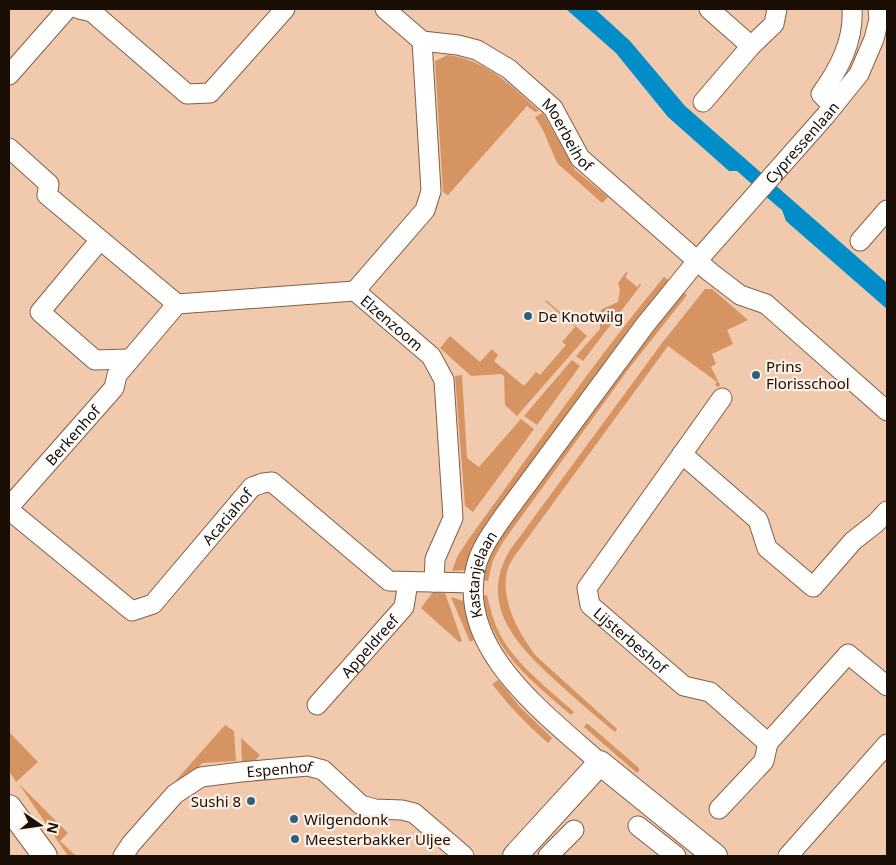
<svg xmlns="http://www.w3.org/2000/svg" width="896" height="865" font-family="'Noto Sans',sans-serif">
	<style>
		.green { fill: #d69463 }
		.water { fill: #018dc8 }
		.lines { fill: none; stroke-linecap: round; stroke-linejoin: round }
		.minor-casing { stroke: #836046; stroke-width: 21 }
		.tertiary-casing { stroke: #836046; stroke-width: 26 }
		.minor { stroke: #fff; stroke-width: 19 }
		.tertiary { stroke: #fff; stroke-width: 24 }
		.poi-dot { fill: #2e617e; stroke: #fdf0e7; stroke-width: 2 }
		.labels { text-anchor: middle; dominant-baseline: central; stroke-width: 4.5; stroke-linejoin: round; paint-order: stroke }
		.street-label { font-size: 15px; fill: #1a0d04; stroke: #fdf0e7 }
		.poi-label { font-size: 15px; fill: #1a0d04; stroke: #fdf0e7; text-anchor: start }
	</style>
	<rect width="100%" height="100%" fill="#f1c9ad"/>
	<path class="green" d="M448,55c40,6 62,30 91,56l-4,1 -8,-6 -79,89 -5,-3 -8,-131z
		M543,113l32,57 33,27 -6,6 -45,-40 -14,-33 -8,-13z
		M626,272l2,1 -3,4 12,10 3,-3 1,1 -58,76 -7,-5 24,-27v-17l2,-3 16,-7 2,-12 -2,-7z
		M664,277l6,4 -203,289 -15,1 5,-14 11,-17c64,-88 126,-179 196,-263z
		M705,289h7l36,31 -21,10 6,14 -21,10 4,10 -5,3 9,18 -2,2 -3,-2 2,-3 -49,-36 -152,208c-3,4 -6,9 -8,14 -9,31 10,64 28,88l81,73 -2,3c-20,-16 -39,-33 -58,-50 -39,-35 -80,-77 -47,-132l152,-207z
		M683,292l4,3 -57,72 -127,175 -10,18 -5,21 -5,-1 7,-26 11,-18 126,-172z
		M546,300l41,36 -70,80 -12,-11 -1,-29 -3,-2 -30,2 -31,-28 10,-12 30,26 12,-13 6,6 -4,6 30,25 12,-14 4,3 26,-30 -4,-3 13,-15 -30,-26z
		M572,360l8,6 -43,59 -13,-9z
		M462,375l5,83 12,9 42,-48 13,10 -61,83 -8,-6 -10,-130z
		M433,592l12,1 17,48 -3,1 -38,-34z
		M487,595c4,17 8,33 18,48 15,24 48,50 69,69l-3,3c-42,-36 -77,-62 -89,-119z
		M451,597l15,5 10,37 -6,3z
		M498,680l22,27 32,31 -4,5c-21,-18 -39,-37 -56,-59z
		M586,724h2l51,44v3l-2,2 -53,-46z
		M225,725l9,6 2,30 -34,2 -10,12 -21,11z
		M9,732l29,30 -22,20 -7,-11z
		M241,738l19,17 -7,8 -11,1z
		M19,784l49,49 -8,8 16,15h-8z"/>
	<path class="water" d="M566,9h29l35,32 55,65 202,177v26l-101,-88 -4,-11 -4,-3 -41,-36h-8l-61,-54 -52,-64z"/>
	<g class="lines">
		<defs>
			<g id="minor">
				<path d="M79,9l13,3 95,82 23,-1 75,-84"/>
				<path id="s1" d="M385,9l37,32 9,150 -6,19 -70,81 76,65 13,24 9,138 -18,41 -1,23"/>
				<path d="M709,9l42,37"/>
				<path id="s2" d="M422,41l36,4 19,5 32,19 44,39 27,50 130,114 30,23 26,9 121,107"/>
				<path d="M9,75l58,-66"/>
				<path d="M703,102l48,-56 23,-22 3,-15"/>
				<path d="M833,106l-12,-12c18,-25 33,-53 31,-85"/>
				<path d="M9,148l40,36 -2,11 130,109"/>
				<path d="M100,240l-60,72 55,48 34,-1"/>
				<path d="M860,241l27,-31"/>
				<path id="s3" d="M722,398l-135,190 3,17 94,81 26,6 58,51"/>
				<path d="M682,454l76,66 9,28 46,39 40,-46 23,-18 11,-12"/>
				<path id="s4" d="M9,507l105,-119 3,-13 60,-71 178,-13"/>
				<path id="s5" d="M9,510l123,101 21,-7 99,-117 11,-4 9,-1 117,99 84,2"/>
				<path id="s6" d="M317,705l87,-98 4,-25"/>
				<path id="s7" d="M600,763c-54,-49 -147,-115 -123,-200 5,-17 16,-31 26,-46l142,-192 52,-64 129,-146 33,-41 15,-35 5,-20 -1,-10"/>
				<path d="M719,809l45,-48 4,-18 80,-89 39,32"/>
				<path d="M638,826l38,30"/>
				<path id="s8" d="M123,856l8,-12 44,-50 26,-17 40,-5 67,-6 15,4 38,35 14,4 27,1 12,3 50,43"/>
				<path d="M548,856l26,-26"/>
				<path d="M788,856l99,-112"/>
			</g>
			<path id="tertiary" d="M9,807l36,49
				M515,856l85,-93 115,93"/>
		</defs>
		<use href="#minor" class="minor-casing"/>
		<use href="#tertiary" class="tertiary-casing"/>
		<use href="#minor" class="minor"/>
		<use href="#tertiary" class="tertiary"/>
	</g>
	<g class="poi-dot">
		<circle cx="528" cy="316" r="5"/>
		<circle cx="756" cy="375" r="5"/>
		<circle cx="251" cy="801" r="5"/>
		<circle cx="294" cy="819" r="5"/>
		<circle cx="295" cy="839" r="5"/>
	</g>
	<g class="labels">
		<g class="street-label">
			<text stroke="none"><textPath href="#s2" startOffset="182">Moerbeihof</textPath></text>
			<text stroke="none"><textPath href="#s7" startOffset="781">Cypressenlaan</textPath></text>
			<text stroke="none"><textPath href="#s1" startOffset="375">Elzenzoom</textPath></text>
			<text stroke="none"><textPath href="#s4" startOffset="96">Berkenhof</textPath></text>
			<text stroke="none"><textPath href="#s5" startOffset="296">Acaciahof</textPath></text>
			<text stroke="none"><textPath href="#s7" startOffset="238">Kastanjelaan</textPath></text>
			<text stroke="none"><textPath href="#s3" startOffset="304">Lijsterbeshof</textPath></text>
			<text stroke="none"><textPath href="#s6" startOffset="79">Appeldreef</textPath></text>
			<text stroke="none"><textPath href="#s8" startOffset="191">Espenhof</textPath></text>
		</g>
		<g class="poi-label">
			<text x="538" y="316">De Knotwilg</text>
			<text x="766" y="366">Prins<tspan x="766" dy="17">Florisschool</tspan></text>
			<text x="241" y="801" text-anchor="end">Sushi 8</text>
			<text x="304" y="819">Wilgendonk</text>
			<text x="305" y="839">Meesterbakker Uljee</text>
		</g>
	</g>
	<rect width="896" height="865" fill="none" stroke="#1a0d04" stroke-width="20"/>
	<g transform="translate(40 825) rotate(103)" stroke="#fdf0e7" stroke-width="4" paint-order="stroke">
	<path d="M0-4L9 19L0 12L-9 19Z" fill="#1a0d04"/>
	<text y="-8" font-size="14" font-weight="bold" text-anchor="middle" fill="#1a0d04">N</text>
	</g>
</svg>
